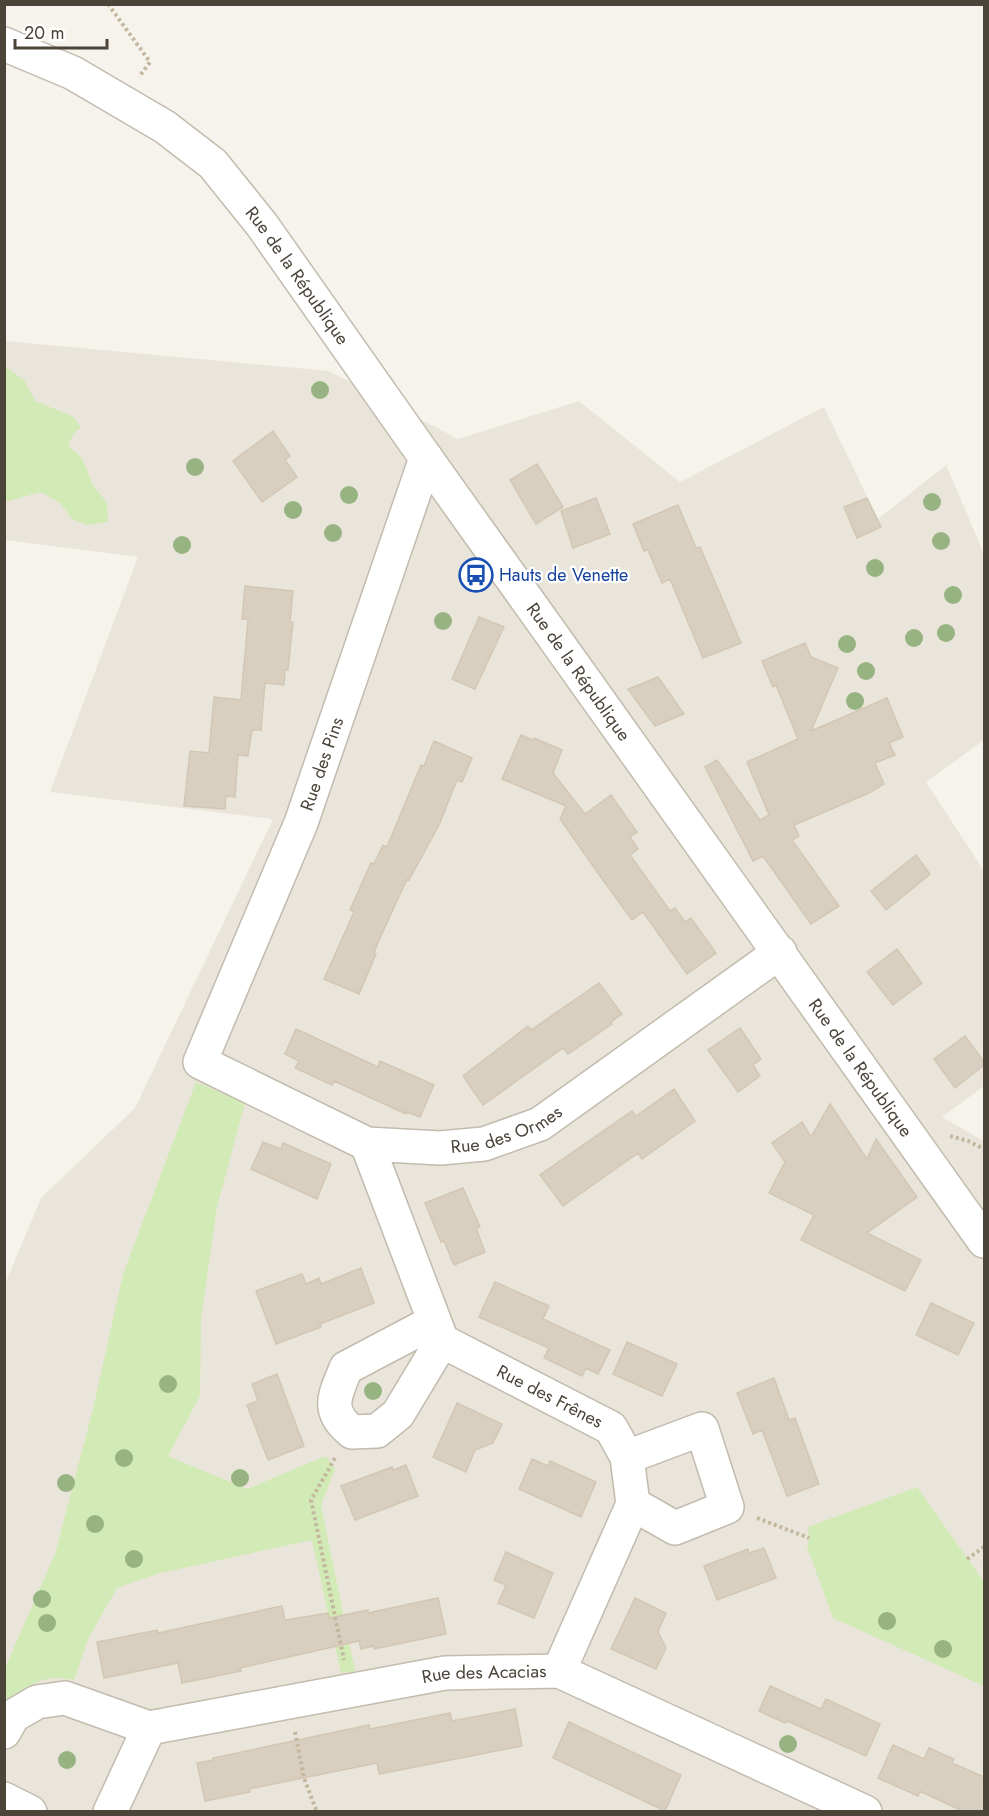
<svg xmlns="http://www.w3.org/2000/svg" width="989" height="1816" font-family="Jost,sans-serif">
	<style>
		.residential { fill: #eae5da }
		.green { fill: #d2eab5 }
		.building { fill: #d8cfc1; stroke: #d3c7b4; stroke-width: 1.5 }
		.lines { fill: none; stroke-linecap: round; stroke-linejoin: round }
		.minor-casing { stroke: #c2bbae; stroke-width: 36 }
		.path { stroke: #c4b79f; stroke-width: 4; stroke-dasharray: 3 3; stroke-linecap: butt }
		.minor { stroke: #fff; stroke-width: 33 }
		.tree { fill: #97b381 }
		.labels { text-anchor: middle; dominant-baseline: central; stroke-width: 4.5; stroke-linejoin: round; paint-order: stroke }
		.street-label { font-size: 18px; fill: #4b4439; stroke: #fff }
		.transit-label { font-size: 18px; fill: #164399; stroke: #fff; text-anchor: start }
	</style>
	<rect width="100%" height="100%" fill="#f6f3ec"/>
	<path class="residential" d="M5,341l324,30 129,68 121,-38 101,81 144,-75 54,112 68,-54 38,89v186l-58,42 58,89v215l-42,31 42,24v670h-979v-527l36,-86 94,-90 138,-289 -223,-27 88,-235 -133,-17z"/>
	<path class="green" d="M5,366l19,14 11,21 37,15 9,11 -8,7 -5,12 14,12 11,27 14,18 1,19 -20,3 -16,-6 -12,-16 -19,-11 -36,10z
		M196,1082l49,21 -28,104 -16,112 -1,77 -32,60 79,33 79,-33 9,13 -14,36 34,166 -14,2 -29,-133 -152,33 -43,15 -29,51 -14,41c-31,-7 -44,5 -69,22v-34l50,-114 38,-145 30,-135z
		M917,1487l67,95v104l-151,-68 -26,-71 2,-9 -1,-11z"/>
	<path class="building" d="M273,431l17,25 -5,4 12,17 -35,25 -29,-41z
		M537,464l26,43 -27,17 -26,-44z
		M596,498l14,36 -37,14 -12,-37z
		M867,498l14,29 -24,11 -13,-31z
		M678,505l18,43 4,-1 41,96 -38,15 -33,-79 -8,4 -14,-33 -4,1 -11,-27z
		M245,586l48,5 -3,31h3l-5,48h-3l-1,15 -19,-2 -4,47h-9l-4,26 -10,-1 -3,42 -9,-1 -1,13 -41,-3 6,-55 19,2 5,-56 27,3 7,-81h-6z
		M479,617l25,10 -29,62 -23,-10z
		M805,643l6,14 27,11 -27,63 76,-33 16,39 -14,6 6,12 -20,8 9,21 -15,9 -75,32 5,11 -7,4 47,66 -28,18 -48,-68 -10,5 -48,-94 12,-7 43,60 9,-5 -22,-53 51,-23 -22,-54 -3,2 -11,-26z
		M658,677l26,37 -29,12 -27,-37z
		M521,735l12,5 1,-2 28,12 -9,23 32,41 26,-19 26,37 -7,5 8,12 -8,6 40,56 5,-3 10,14 6,-4 25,35 -29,21 -44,-62 -11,8 -32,-44 -40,-57 6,-13 -64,-27z
		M434,741l38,17 -10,24 -5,-2 -18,45 -30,55 -2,-1 -28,61 -5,13 2,1 -17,40 -35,-15 30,-67 -4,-2 21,-47 3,1 9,-19 4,2 34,-82 3,1z
		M916,855l14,19 -44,36 -15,-19z
		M897,949l25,34 -29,22 -26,-33z
		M599,983l23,31 -11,8 1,2 -44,30 -5,-6 -80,57 -20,-29 65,-50 3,4z
		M740,1028l21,31 -8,6 7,11 -22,16 -30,-42z
		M296,1029l82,38 2,-6 54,24 -14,32 -13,-5 -1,2 -72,-33 -2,4 -37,-17 4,-7 -14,-7z
		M965,1036l19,26v3l-29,23 -21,-29z
		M674,1089l21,32 -53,38 -4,-6 -75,53 -23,-31 92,-64 4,5z
		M830,1104l37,55 9,-20 41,58 -50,36 54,27 -16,31 -104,-51 13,-25 -45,-22 16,-31 -13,-19 30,-21 9,15z
		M263,1142l18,7 2,-6 48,21 -14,35 -66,-30z
		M463,1188l17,39 -4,1 9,24 -31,13 -10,-24 -3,1 -16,-39z
		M361,1268l13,35 -54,21 1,3 -45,17 -20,-53 46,-17 4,10 13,-6 2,6z
		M495,1282l54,24 -6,13 67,31 -12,24 -12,-6 -4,8 -38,-18 5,-10 -70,-31z
		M931,1303l43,20 -16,32 -42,-20z
		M627,1342l50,22 -15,32 -49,-22z
		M277,1374l27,72 -36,14 -21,-55 11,-4 -6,-17z
		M774,1378l15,42 6,-2 24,66 -32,12 -25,-66 -9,4 -16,-41z
		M457,1403l45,21 -9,19 -18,7 -9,22 -33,-15z
		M532,1459l16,7 2,-5 46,21 -15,35 -62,-28z
		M406,1465l12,31 -63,24 -14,-34 51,-19 1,3z
		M764,1548l12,30 -59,22 -13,-34 44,-17 1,4z
		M506,1552l47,21 -19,45 -36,-15 8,-18 -12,-5z
		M438,1598l8,36 -72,15v-3l-13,3 -2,-8 -119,27 1,3 -59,12 -4,-20 -74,15 -7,-36 60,-12 1,3 124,-27 3,14 43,-7 1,5 39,-8v3z
		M635,1598l31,15 -8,19 8,16 -10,21 -45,-20z
		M770,1686l51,23 5,-10 54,25 -14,32 -79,-35 -2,2 -26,-12z
		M515,1709l7,37 -143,28 -2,-11 -128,26 1,3 -45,9 -8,-38 16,-3v-2l156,-33 1,4 80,-16 2,8z
		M569,1722l112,53 -16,36 -112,-53z
		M893,1745l31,14 5,-11 25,11 -2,4 32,14v35h-20l-44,-21 -2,5 -40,-18z"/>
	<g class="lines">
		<defs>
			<g id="minor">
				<path id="s1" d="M4,44l69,29 92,54 48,37 49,61 164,233 558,783"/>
				<path id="s2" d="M426,458l-125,365 -101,239 167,82 73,4 44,-4 56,-20 240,-172"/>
				<path id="s3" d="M367,1144l75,197 169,87 16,29 6,47 -74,167"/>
				<path d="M433,1322l-87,46c-11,28 -21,42 6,64l25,-1 21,-17 44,-73"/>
				<path d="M627,1457l75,-28 25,78 -52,21 -42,-24"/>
				<path id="s4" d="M149,1728l296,-55 114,-2 306,141"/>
				<path d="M4,1732l9,-16 24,-14 28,-4 84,30"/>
				<path d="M4,1799l26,13"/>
				<path d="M110,1812l39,-84"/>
			</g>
		</defs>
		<use href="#minor" class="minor-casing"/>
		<path class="path" d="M108,4l42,58 -11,15
			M950,1136l18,5 16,8
			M335,1458l-24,42 33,160
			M757,1518l52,20
			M967,1559l17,-12
			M295,1732l9,46 13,34"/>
		<use href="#minor" class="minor"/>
	</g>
	<g class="tree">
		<circle cx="320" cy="390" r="9"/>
		<circle cx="195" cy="467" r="9"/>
		<circle cx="349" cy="495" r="9"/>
		<circle cx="932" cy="502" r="9"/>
		<circle cx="293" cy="510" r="9"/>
		<circle cx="333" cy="533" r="9"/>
		<circle cx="941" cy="541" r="9"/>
		<circle cx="182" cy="545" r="9"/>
		<circle cx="875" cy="568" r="9"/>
		<circle cx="953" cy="595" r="9"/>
		<circle cx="443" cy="621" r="9"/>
		<circle cx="946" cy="633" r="9"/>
		<circle cx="914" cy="638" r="9"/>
		<circle cx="847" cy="644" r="9"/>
		<circle cx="866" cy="671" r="9"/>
		<circle cx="855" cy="701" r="9"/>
		<circle cx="168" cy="1384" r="9"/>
		<circle cx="373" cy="1391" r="9"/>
		<circle cx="124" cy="1458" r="9"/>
		<circle cx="240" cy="1478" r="9"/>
		<circle cx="66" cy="1483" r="9"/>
		<circle cx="95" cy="1524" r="9"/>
		<circle cx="134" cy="1559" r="9"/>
		<circle cx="42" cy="1599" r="9"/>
		<circle cx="887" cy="1621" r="9"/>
		<circle cx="47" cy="1623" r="9"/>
		<circle cx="943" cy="1649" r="9"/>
		<circle cx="788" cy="1744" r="9"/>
		<circle cx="67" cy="1760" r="9"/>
	</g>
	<defs>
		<symbol id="bus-ring" viewBox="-11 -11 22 22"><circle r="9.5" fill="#fff" stroke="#1a4fb4" stroke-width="1.5"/><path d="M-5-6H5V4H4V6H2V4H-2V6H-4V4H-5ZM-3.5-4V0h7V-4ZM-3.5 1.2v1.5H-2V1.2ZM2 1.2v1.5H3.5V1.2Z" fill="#1a4fb4"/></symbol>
	</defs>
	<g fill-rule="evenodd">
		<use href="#bus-ring" x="457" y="556" width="38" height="38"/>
	</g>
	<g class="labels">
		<g class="street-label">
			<text stroke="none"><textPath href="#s1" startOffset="382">Rue de la République</textPath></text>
			<text stroke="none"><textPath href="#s1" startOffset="868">Rue de la République</textPath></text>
			<text transform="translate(322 764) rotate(-71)">Rue des Pins</text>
			<text stroke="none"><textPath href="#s1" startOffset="1354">Rue de la République</textPath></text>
			<text stroke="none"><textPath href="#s2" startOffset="974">Rue des Ormes</textPath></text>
			<text stroke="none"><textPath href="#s3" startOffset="332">Rue des Frênes</textPath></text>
			<text stroke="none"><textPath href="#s4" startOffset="340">Rue des Acacias</textPath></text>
		</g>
		<g class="transit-label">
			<text x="499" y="575">Hauts de Venette</text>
		</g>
	</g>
	<rect width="989" height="1816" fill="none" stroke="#4b4439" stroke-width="12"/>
	<path d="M15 39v9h92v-9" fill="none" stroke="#4b4439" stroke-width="3"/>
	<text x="24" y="39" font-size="18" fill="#4b4439" stroke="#ffffff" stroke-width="4.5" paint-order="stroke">20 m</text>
</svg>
